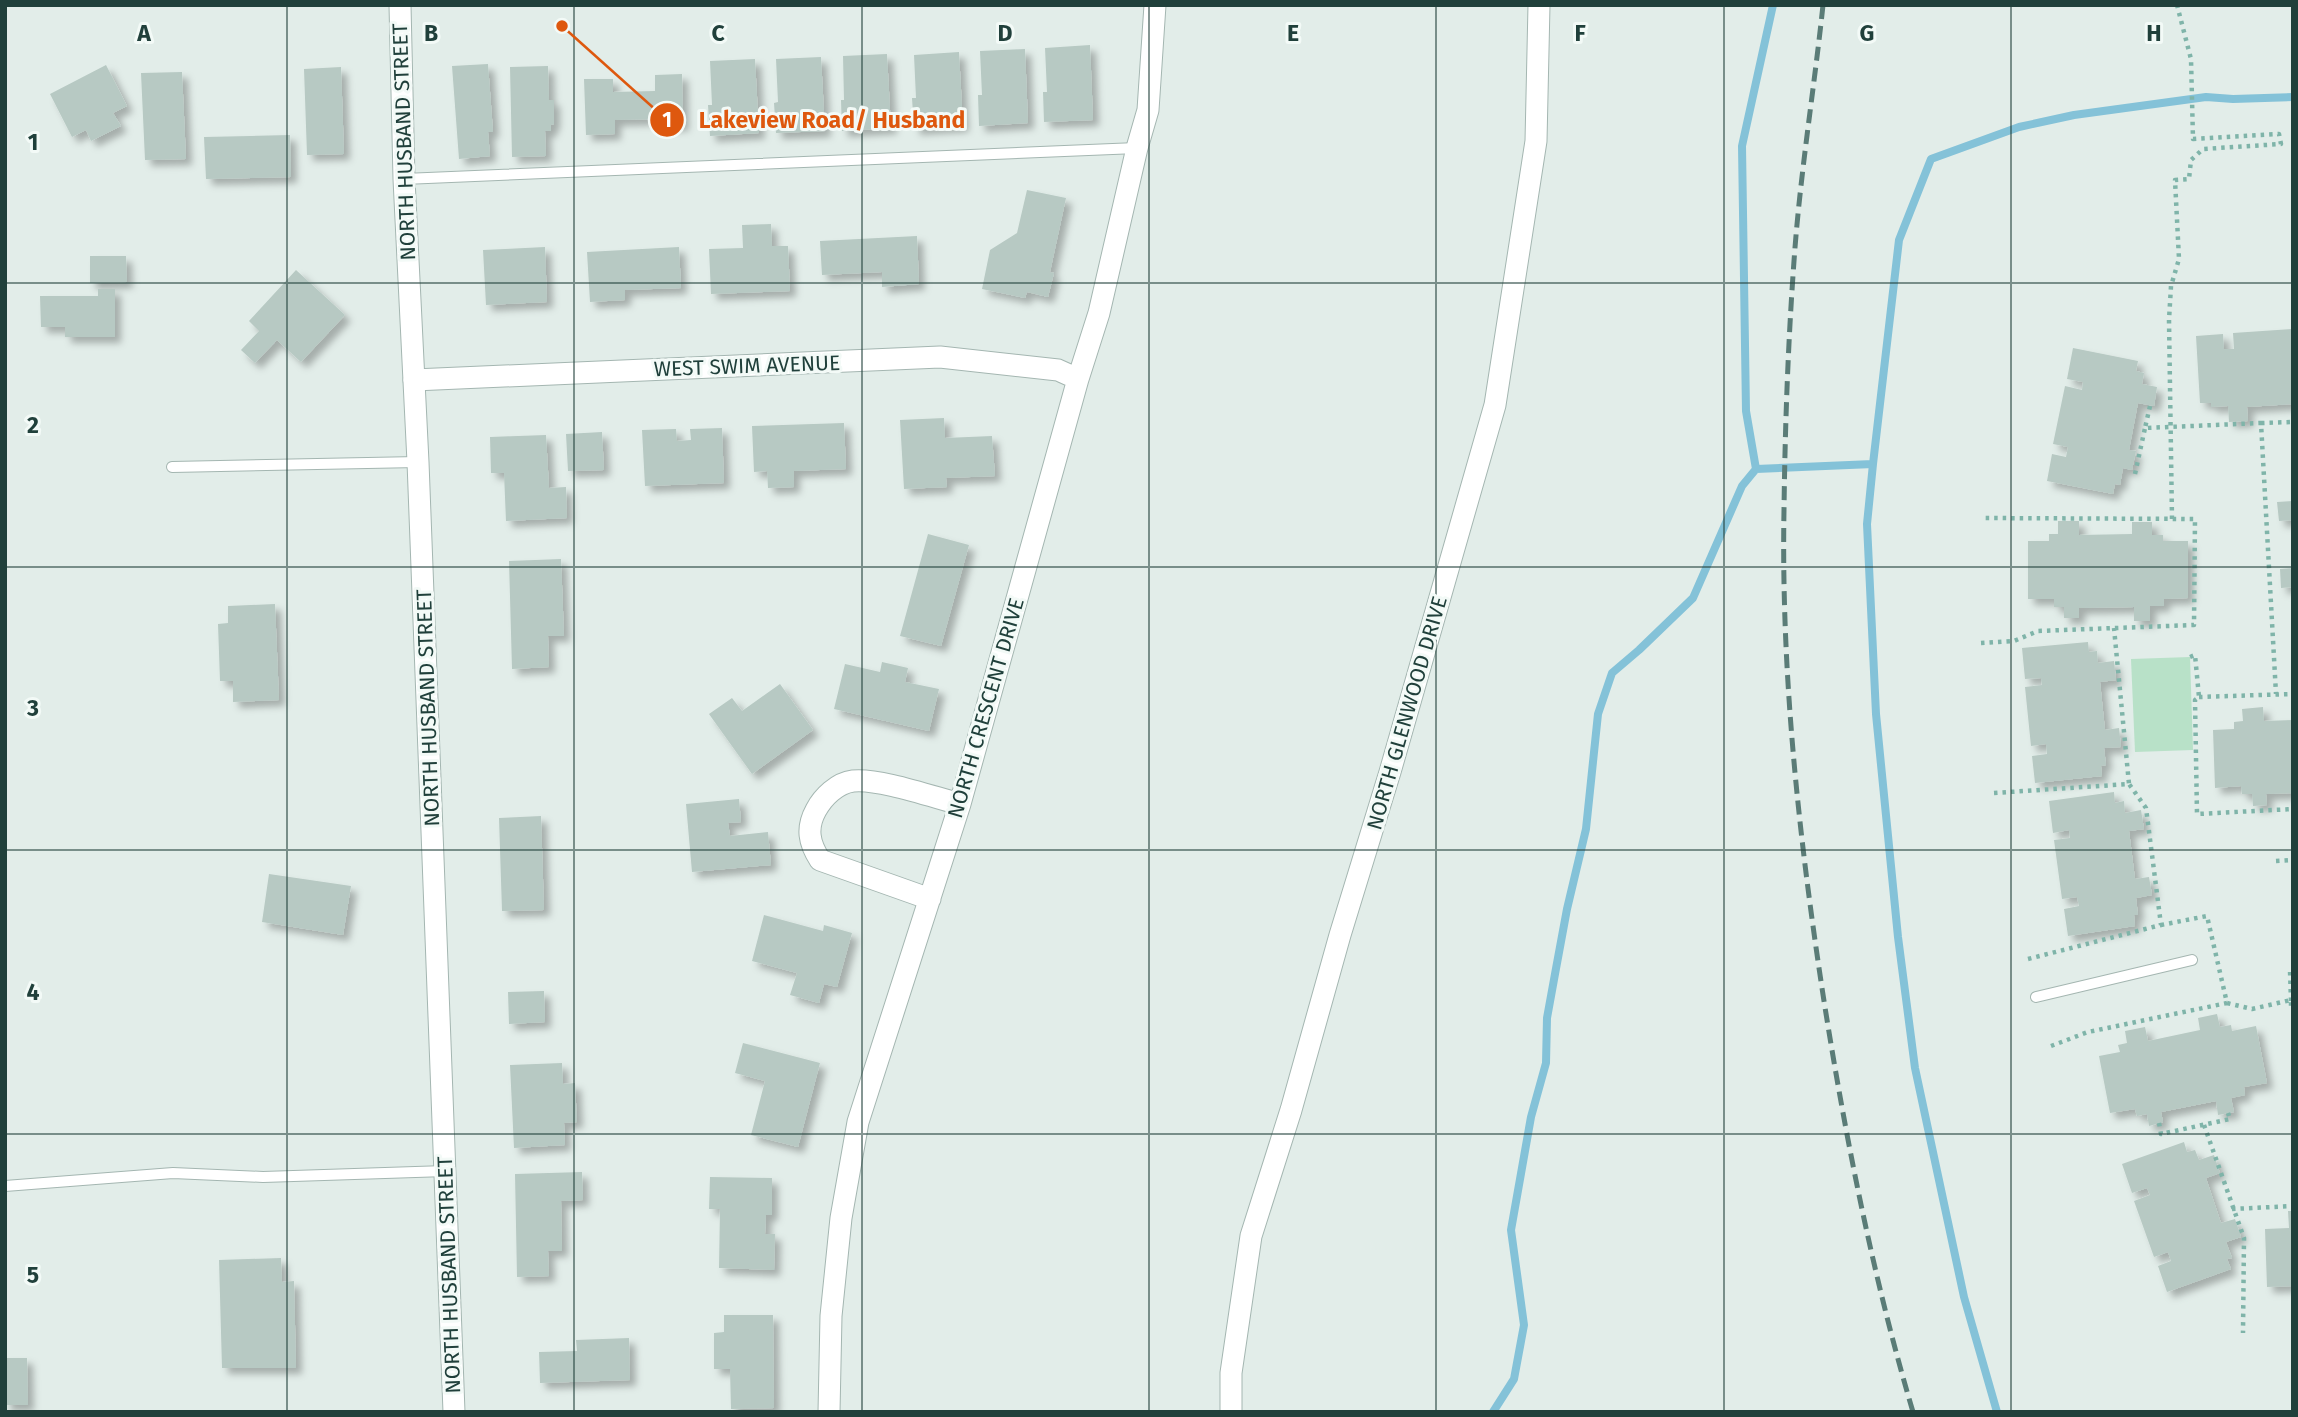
<svg xmlns="http://www.w3.org/2000/svg" width="2298" height="1417" font-family="'Fira Sans',sans-serif">
	<style>
		.green { fill: #b8e1c8 }
		.lines { fill: none; stroke-linecap: round; stroke-linejoin: round }
		.stream { stroke: #84c2d8; stroke-width: 8 }
		.building { fill: #b7c9c3; filter: url(#shadow) }
		.service-casing { stroke: #a4b6b1; stroke-width: 12 }
		.minor-casing { stroke: #a4b6b1; stroke-width: 23 }
		.tertiary-casing { stroke: #a4b6b1; stroke-width: 23 }
		.path { stroke: #7fb4a9; stroke-width: 4.5; stroke-dasharray: 3.5 5; stroke-linecap: butt }
		.service { stroke: #fff; stroke-width: 10 }
		.minor { stroke: #fff; stroke-width: 21 }
		.tertiary { stroke: #fff; stroke-width: 21 }
		.rail { stroke: #5a7c77; stroke-width: 5; stroke-dasharray: 14 7; stroke-linecap: butt }
		.grid { fill: none; stroke: #20403b; stroke-width: 2; stroke-opacity: 0.55 }
		.labels { text-anchor: middle; dominant-baseline: central; stroke-width: 6; stroke-linejoin: round; paint-order: stroke }
		.street-label { font-size: 21px; fill: #20403b; stroke: #f3faf7 }
		.grid-label { font-size: 23px; text-anchor: middle; font-weight: bold; fill: #20403b; stroke: #f3faf7; stroke-width: 6; stroke-linejoin: round; paint-order: stroke }
		.leader { fill: none; stroke: #de580e; stroke-width: 2.5 }
		.callout-dot { fill: #de580e; stroke: #f3faf7; stroke-width: 2.5 }
		.mark-label { font-size: 21px; text-anchor: middle; font-weight: bold; fill: #fff }
		.callout-label { font-size: 23px; text-anchor: middle; font-weight: bold; fill: #de580e; stroke: #f3faf7; stroke-width: 6; stroke-linejoin: round; paint-order: stroke }
	</style>
	<defs>
		<filter id="shadow"><feDropShadow dx="6" dy="6" stdDeviation="3.5" flood-color="#0004"/></filter>
	</defs>
	<rect width="100%" height="100%" fill="#e2ede9"/>
	<path class="green" d="M2190,657l3,93 -58,2 -4,-93z"/>
	<g class="lines">
		<path class="stream" d="M1873,464l-6,60 9,190 22,223 17,131 49,229 33,115
			M1756,469l117,-5 26,-224 32,-81 88,-32 55,-12 132,-18 27,2 60,-2
			M1493,1412l21,-33 10,-54 -13,-95 20,-113 15,-54 1,-45 8,-44 12,-65 19,-80 12,-115 14,-41 27,-23 54,-52 49,-112 14,-17 -10,-58 -4,-265 31,-141"/>
	</g>
	<path class="building" d="M1090,45l3,75 -49,2 -1,-30h4l-2,-44z
		M1025,49l3,74 -49,3 -1,-31h4l-2,-44z
		M959,52l4,74 -49,3 -2,-31h4l-2,-43z
		M887,54l4,74 -49,3 -1,-31h3l-1,-44z
		M821,57l4,74 -49,2 -2,-30 4,-1 -2,-43z
		M755,59l4,74 -49,3 -2,-31h4l-2,-44z
		M488,64l5,68h-5l2,24 -31,3 -7,-93z
		M106,65l21,41 -14,7 8,13 -30,15 -5,-11 -14,7 -22,-43z
		M548,66l1,34h5v24l-3,1v6h-6l1,25 -34,1 -2,-90z
		M341,67l3,87 -37,1 -3,-86z
		M182,72l4,87 -41,1 -4,-87z
		M682,74l1,51 -25,1v-7l-43,1v14l-29,1 -2,-56h29v13l42,-1v-16z
		M290,135l1,42 -85,2 -2,-42z
		M1027,190l39,8 -16,74 4,1 -6,24 -21,-5 -2,6 -43,-9 8,-39 27,-17z
		M771,224l1,22h16l2,45 -79,3 -2,-45 34,-1 -1,-23z
		M917,236l2,48 -37,3v-15l-60,3 -2,-34z
		M545,247l2,55 -61,3 -3,-55z
		M679,247l2,41 -56,2v10l-35,2 -3,-50z
		M90,256h36l1,26 -37,1z
		M296,270l49,45 -44,47 -24,-22 -22,23 -14,-13 18,-19 -10,-10z
		M98,289h17v48h-50v-10h-24l-1,-31h58z
		M2292,329l1,75 -46,3 1,14 -19,1 -1,-16 -17,1v-4h-11l-4,-67 27,-2 1,15h10l-1,-16z
		M2073,348l65,13 -2,10 8,2 -2,11 15,3 -3,19 -16,-3 -9,47 7,1 -4,19 -9,-2 -3,17 -5,-1 -2,10 -66,-13 5,-27 14,3 2,-10 -15,-3 12,-58 17,4 1,-8 -16,-3z
		M944,418l1,20 47,-2 3,40 -49,2 1,9 -43,2 -4,-69z
		M844,423l2,46 -52,2v16l-26,1 -1,-17 -13,1 -2,-46z
		M722,428l2,55 -79,3 -3,-56 34,-1 1,12 14,-1 -1,-11z
		M602,432l2,38 -36,1 -2,-37z
		M546,435l3,53 17,-1 1,31 -61,3 -2,-48h-13l-1,-36z
		M2293,501v19l-14,1 -2,-19z
		M2058,521h21v14l53,-1v-12h20v13h11v6h25v57l-24,1v7h-14v15h-16v-14l-55,1v10h-15v-11h-10v-8h-26v-58h21v-7h9z
		M928,534l41,11 -28,101 -41,-10z
		M561,559l3,77h-16l1,31 -37,2 -3,-108z
		M2293,568v19l-12,1 -1,-19z
		M275,604l4,96 -46,2v-21h-13l-2,-57 10,-1v-17z
		M2088,642l1,10 8,-1 1,12 16,-2 2,19 -16,2 5,48 14,-2 2,19 -17,1 2,17 -5,1 1,10 -67,7 -3,-27 15,-2 -1,-10 -15,2 -6,-59 17,-2 -1,-7 -16,1 -3,-31z
		M882,662l26,6 -3,14 34,7 -10,42 -95,-22 11,-45 35,8z
		M780,684l33,46 -61,44 -43,-60 23,-16 10,13z
		M2263,707l1,14 29,-1v73l-27,1 1,11 -14,1 -1,-12h-10l-1,-8 -26,2 -2,-58 21,-1v-7l9,-1 -1,-12z
		M2114,792l1,11 9,-2 1,12 16,-3 3,19 -15,2 6,48 14,-2 3,18 -16,3 2,17h-4l1,11 -67,10 -4,-27 15,-3 -2,-9 -15,2 -8,-59 16,-2 -1,-8 -16,3 -4,-32z
		M739,799l2,23 -13,1 2,13 38,-4 3,33 -79,7 -6,-68z
		M541,816l3,94 -42,1 -3,-93z
		M269,874l82,12 -8,49 -81,-13z
		M764,915l59,16 1,-6 28,8 -15,54 -13,-3 -5,19 -29,-8 7,-22 -45,-12z
		M544,991l1,31 -36,2 -1,-32z
		M2217,1014l3,13 11,-2 1,6 24,-5 11,57 -23,4 1,8 -14,3 3,14 -16,3 -2,-14 -55,11 2,10 -14,4 -2,-12 -10,2 -2,-7 -25,4 -11,-57 21,-4 -2,-7 9,-2 -2,-12 20,-4 3,14 52,-11 -2,-12z
		M743,1043l77,20 -22,84 -47,-12 14,-54 -30,-8z
		M562,1063l1,21 12,-1 2,39 -13,1 1,22 -51,3 -4,-83z
		M2184,1142l3,10 8,-2 4,10 15,-5 6,18 -14,5 15,45 14,-4 6,18 -15,5 6,16 -5,1 4,10 -64,23 -9,-26 13,-5 -3,-9 -14,5 -20,-56 16,-6 -3,-7 -15,5 -10,-29z
		M582,1172l1,28 -22,1 1,50h-14l1,25 -32,1 -2,-103z
		M710,1177l62,1v37h-6l-1,19h10l-1,36 -55,-2 1,-59h-11z
		M2288,1211h5v75l-26,1 -2,-58 24,-1z
		M281,1258l1,24 12,-1 2,87h-74l-3,-108z
		M724,1315h49l1,93 -43,1 -1,-40h-16v-36l10,-1z
		M629,1338l1,42 -90,3 -1,-31 38,-1 -1,-11z
		M5,1358h22l1,47h-23z"/>
	<g class="lines">
		<defs>
			<path id="service" d="M404,179l733,-31
				M172,467l246,-5
				M2036,997l156,-37
				M5,1186l168,-13 90,4 183,-6"/>
			<path id="minor" d="M414,380l526,-23 118,13 20,9
				M930,899l-110,-39c-11,-17 -14,-32 -4,-50 7,-13 21,-27 37,-29 25,-3 80,16 107,23
				M829,1412l2,-96 10,-98 17,-96 102,-318 118,-425 21,-66 38,-165 11,-38 7,-105
				M1231,1412v-39l20,-137 40,-126 49,-175 50,-163 105,-367 41,-264 3,-136"/>
			<path id="tertiary" d="M400,5l4,174 14,283 36,950"/>
		</defs>
		<use href="#service" class="service-casing"/>
		<use href="#minor" class="minor-casing"/>
		<use href="#tertiary" class="tertiary-casing"/>
		<path class="path" d="M2150,406l-5,22 116,-5 15,271
			M2261,423l32,-1
			M2135,474l10,-46
			M2172,519l-3,-199 2,-34 8,-27 -4,-79 14,-1 2,-19 12,-11 78,-5 -2,-10 -86,5 -2,-80 -14,-54
			M1981,643l33,-2 24,-10 156,-6 1,-106 -211,-1
			M2190,657l5,-2 4,42 -4,3 2,114 96,-5
			M2199,697l94,-3
			M1994,793l135,-9 -15,-156
			M2276,861l17,-1
			M2028,959l133,-34 -15,-117 -17,-24
			M2291,1001l-1,-30h3
			M2227,1003l25,6 39,-9v7h2
			M2051,1046l37,-14 139,-29 -20,-87 -46,9
			M2159,1123l2,11 69,-15 -2,-6
			M2204,1125l40,113 -1,95
			M2232,1209l61,-3"/>
		<use href="#service" class="service"/>
		<use href="#minor" class="minor"/>
		<use href="#tertiary" class="tertiary"/>
		<path class="rail" d="M1823,5c-9,85 -23,170 -29,256 -6,83 -9,166 -10,249 -3,164 15,329 40,491 22,139 49,276 89,411"/>
	</g>
	<path class="grid" d="M287,5v1407M574,5v1407M862,5v1407M1149,5v1407M1436,5v1407M1724,5v1407M2011,5v1407M5,283h2288M5,567h2288M5,850h2288M5,1134h2288"/>
	<g class="labels">
		<g class="street-label">
			<text transform="translate(404 142) rotate(-92)">NORTH HUSBAND STREET</text>
			<text transform="translate(747 366) rotate(-2)">WEST SWIM AVENUE</text>
			<text transform="translate(428 708) rotate(-92)">NORTH HUSBAND STREET</text>
			<text transform="translate(986 708) rotate(-74)">NORTH CRESCENT DRIVE</text>
			<text transform="translate(1407 713) rotate(-74)">NORTH GLENWOOD DRIVE</text>
			<text transform="translate(449 1275) rotate(-92)">NORTH HUSBAND STREET</text>
		</g>
	</g>
	<g class="grid-label">
		<text x="144" y="41">A</text>
		<text x="431" y="41">B</text>
		<text x="718" y="41">C</text>
		<text x="1005" y="41">D</text>
		<text x="1293" y="41">E</text>
		<text x="1580" y="41">F</text>
		<text x="1867" y="41">G</text>
		<text x="2154" y="41">H</text>
		<text x="33" y="150">1</text>
		<text x="33" y="433">2</text>
		<text x="33" y="716">3</text>
		<text x="33" y="1000">4</text>
		<text x="33" y="1283">5</text>
	</g>
	<path class="leader" d="M562 26L667 120"/>
	<g class="callout-dot">
		<circle cx="562" cy="26" r="7"/>
		<circle cx="667" cy="120" r="18"/>
	</g>
	<g class="mark-label">
		<text x="667" y="127">1</text>
	</g>
	<g class="callout-label">
		<text x="832" y="128">Lakeview Road/ Husband</text>
	</g>
	<rect width="2298" height="1417" fill="none" stroke="#20403b" stroke-width="14"/>
</svg>
